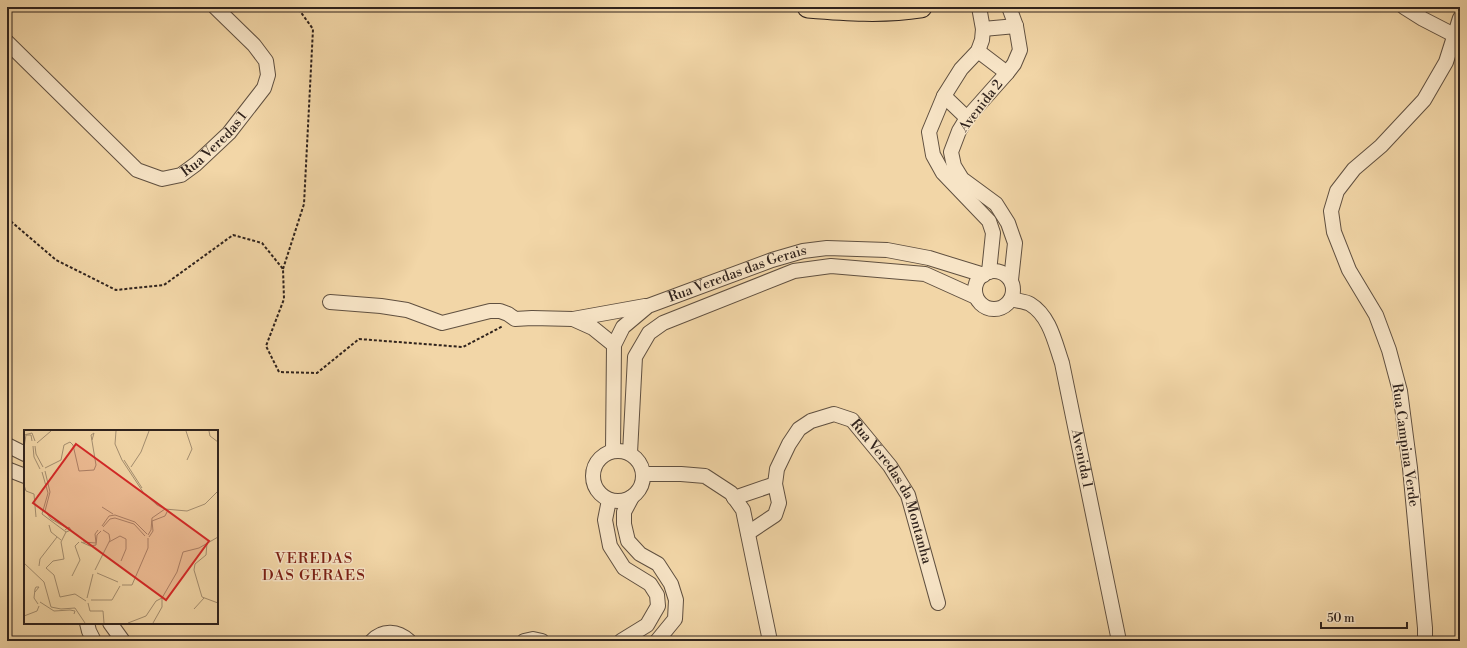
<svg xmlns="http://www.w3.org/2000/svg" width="1467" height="648" font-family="'Libre Bodoni',serif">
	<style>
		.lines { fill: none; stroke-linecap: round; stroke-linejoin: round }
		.minor-casing { stroke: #605040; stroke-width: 16 }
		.highway-casing { stroke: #30231d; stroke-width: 23 }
		.path { stroke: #30231d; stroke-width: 2; stroke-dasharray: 3 2; stroke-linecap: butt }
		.minor { stroke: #f7e4c6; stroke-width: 14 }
		.highway { stroke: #f2d6a7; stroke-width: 21 }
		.labels { text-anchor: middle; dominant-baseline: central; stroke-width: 3; stroke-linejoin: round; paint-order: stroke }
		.street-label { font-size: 14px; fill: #30231d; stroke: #f7e4c6 }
		.neighbourhood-label { font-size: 15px; letter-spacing: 1px; fill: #7a1f14; stroke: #f7e4c6 }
		.inset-road { fill: none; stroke: #a48e70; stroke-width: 1 }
		.view { fill: #d62828; fill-opacity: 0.15; stroke: #d62828; stroke-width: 2 }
		.inset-edge { fill: none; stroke: #30231d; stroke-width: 2 }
	</style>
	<rect width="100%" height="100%" fill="#f2d6a7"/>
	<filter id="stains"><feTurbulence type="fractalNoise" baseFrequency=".005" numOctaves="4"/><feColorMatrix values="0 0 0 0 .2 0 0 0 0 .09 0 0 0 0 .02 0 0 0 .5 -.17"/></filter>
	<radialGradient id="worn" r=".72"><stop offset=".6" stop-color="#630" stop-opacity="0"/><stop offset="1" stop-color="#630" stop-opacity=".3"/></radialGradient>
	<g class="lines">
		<defs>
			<g id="minor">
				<path d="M979,7l4,22 -1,11 -4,11 -17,18 -17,27 -15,36 4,23 10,18 46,48 4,12 -4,39"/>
				<path d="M1009,7l7,19 4,24 -6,14 -7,9 -40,45 -8,13 -8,21 3,14 8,13 34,25 12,19 7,20 -4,37"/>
				<path d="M1404,7l19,12 31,16"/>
				<path d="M983,29l33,-3"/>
				<path id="s1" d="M7,42l130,128 25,9 19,-4 15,-11 33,-31 35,-45 4,-13 -2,-14 -12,-16 -39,-38"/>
				<path d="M978,51l29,22"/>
				<path d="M944,96l23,22"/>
				<circle cx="994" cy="290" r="19"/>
				<path id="s2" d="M1011,299c6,2 14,2 19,5 20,12 25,39 32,59l57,278"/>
				<path d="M330,302l51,4 26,4 35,13 48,-12h10l8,3 7,5 17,-1 41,1 72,-13"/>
				<path d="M573,319l20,9 21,17"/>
				<path d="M7,445l18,9"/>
				<circle cx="618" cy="476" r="25"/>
				<path id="s3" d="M613,451l1,-106 9,-18 25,-21 124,-46 31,-9 24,-3 60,2 42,8 55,17"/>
				<path d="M630,453l5,-96 14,-24 14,-10 131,-52 37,-5 94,8 51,23"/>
				<path d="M7,469l18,7"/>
				<path d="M643,474h38l24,2 26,17 12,17 27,131"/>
				<path d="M632,497l-8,15v12l4,17 12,13 18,10 13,20 5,16 -1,19 -18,22"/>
				<path d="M734,498l41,-14"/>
				<path d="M609,500l-4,20 5,26 14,22 26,16 7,11 1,11 -11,19 -26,16"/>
				<path id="s4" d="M748,533l27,-18 4,-12 -4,-19 2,-15 12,-25 10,-15 12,-8 23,-7 18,6 38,46 18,29 30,108"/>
				<path d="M87,623l2,8 5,10"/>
				<path d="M110,623l13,18"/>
				<path d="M372,641c11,-12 26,-10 37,0"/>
				<path d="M524,641l9,-2 9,2"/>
				<path d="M1425,641v-13l-15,-160 -10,-77 -11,-41 -13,-35 -27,-45 -15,-38 -3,-21 6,-20 17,-22 27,-23 43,-46 22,-38 14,-44"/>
			</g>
			<path id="highway" d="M808,7c37,3 75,6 113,0"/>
		</defs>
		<use href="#minor" class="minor-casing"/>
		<use href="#highway" class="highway-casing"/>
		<path class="path" d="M7,218l49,42 60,30 48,-5 69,-50 29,8 21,26 1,30 -18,47 13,26 38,1 42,-34 104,8 40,-21
			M283,269l21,-65 9,-175 -16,-22"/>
		<use href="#minor" class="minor"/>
		<use href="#highway" class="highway"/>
	</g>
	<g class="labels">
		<g class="street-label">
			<text transform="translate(981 106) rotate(-52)">Avenida 2</text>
			<text stroke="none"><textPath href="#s1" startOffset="274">Rua Veredas 1</textPath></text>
			<text stroke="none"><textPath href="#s3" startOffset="254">Rua Veredas das Gerais</textPath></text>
			<text transform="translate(1405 445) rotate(82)">Rua Campina Verde</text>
			<text stroke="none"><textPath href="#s2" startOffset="186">Avenida 1</textPath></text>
			<text stroke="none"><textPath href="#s4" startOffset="266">Rua Veredas da Montanha</textPath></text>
		</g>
		<g class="neighbourhood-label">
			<text x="314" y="558">VEREDAS<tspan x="314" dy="17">DAS GERAES</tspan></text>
		</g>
	</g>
	<g transform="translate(24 430)">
		<rect width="194" height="194" fill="#f2d6a7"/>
		<path class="inset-road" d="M92,1l-1,13 7,16 21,32 14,13 8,4 22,2 18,-7 13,-13M162,1l6,18 -5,11M185,1l1,5 8,6M0,5l8,-2 3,8M13,13l14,-12M9,16l1,11 6,12M11,16l1,8 7,13M0,17l2,-12h5l1,6M100,30l18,28M107,37l10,-15 8,-21M21,38l16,-8 3,-15 6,-3 3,3 6,26 15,-1 2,-5 -5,-30 3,-2 -2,7M21,41l5,21 -5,19 6,8 16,9M18,42l6,21 -6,21 24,18 5,-2 -2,-3 -4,3M0,55l2,6 8,3 2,23M78,77l11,7M25,95l2,7 10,8M78,96l7,-10 6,-1 20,7 12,12M79,97l7,-8 5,-1 19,6 11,12M42,102l-5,10 3,17 -11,2 -7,7 8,7 6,22 15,-3 11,7M124,105l3,-5 1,-12 13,-9M125,107l4,-6 -1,-10 13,-5 3,-6M57,112l9,4 6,-1 1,-10 4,-4M59,112l13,1 -1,-9 3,-4M85,112l11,-6 6,3v10l-5,12M183,113l-1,12 -11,9 -1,6 8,27 16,6M0,133l20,19 7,25 10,2 14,-1 10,15M15,136l1,-7 17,-22M71,140l15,-30 -1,-6 -6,-4M73,143l21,9M48,146l8,-16 -5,-14 4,-4M98,155h10l16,-37v-10M11,162l4,-5h-3l-1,2 -1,9 4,6M63,168l6,-24M67,170h21l8,-14M16,172l14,9 16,-1 5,1 -1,3M64,173l2,8h13l1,12M170,179l10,-11M0,186l13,-5 2,-5M104,193l18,-7 10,-15 6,-3M129,193l9,-16v-9l15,-26 6,-20 16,-4 19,-11"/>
		<path class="view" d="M52,14l133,97 -43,59 -133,-97z"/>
		<rect width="194" height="194" class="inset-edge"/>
	</g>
	<rect width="1467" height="648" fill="none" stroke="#f2d6a7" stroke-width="24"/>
	<rect x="8" y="8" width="1451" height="632" fill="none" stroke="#30231d" stroke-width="2"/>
	<rect x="12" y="12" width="1443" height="624" fill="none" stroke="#30231d"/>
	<path d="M1321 622v6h86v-6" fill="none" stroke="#30231d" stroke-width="2"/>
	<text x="1327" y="622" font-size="12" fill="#30231d" stroke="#f7e4c6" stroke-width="3" paint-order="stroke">50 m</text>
	<rect width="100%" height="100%" filter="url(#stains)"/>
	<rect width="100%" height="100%" fill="url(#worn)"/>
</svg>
